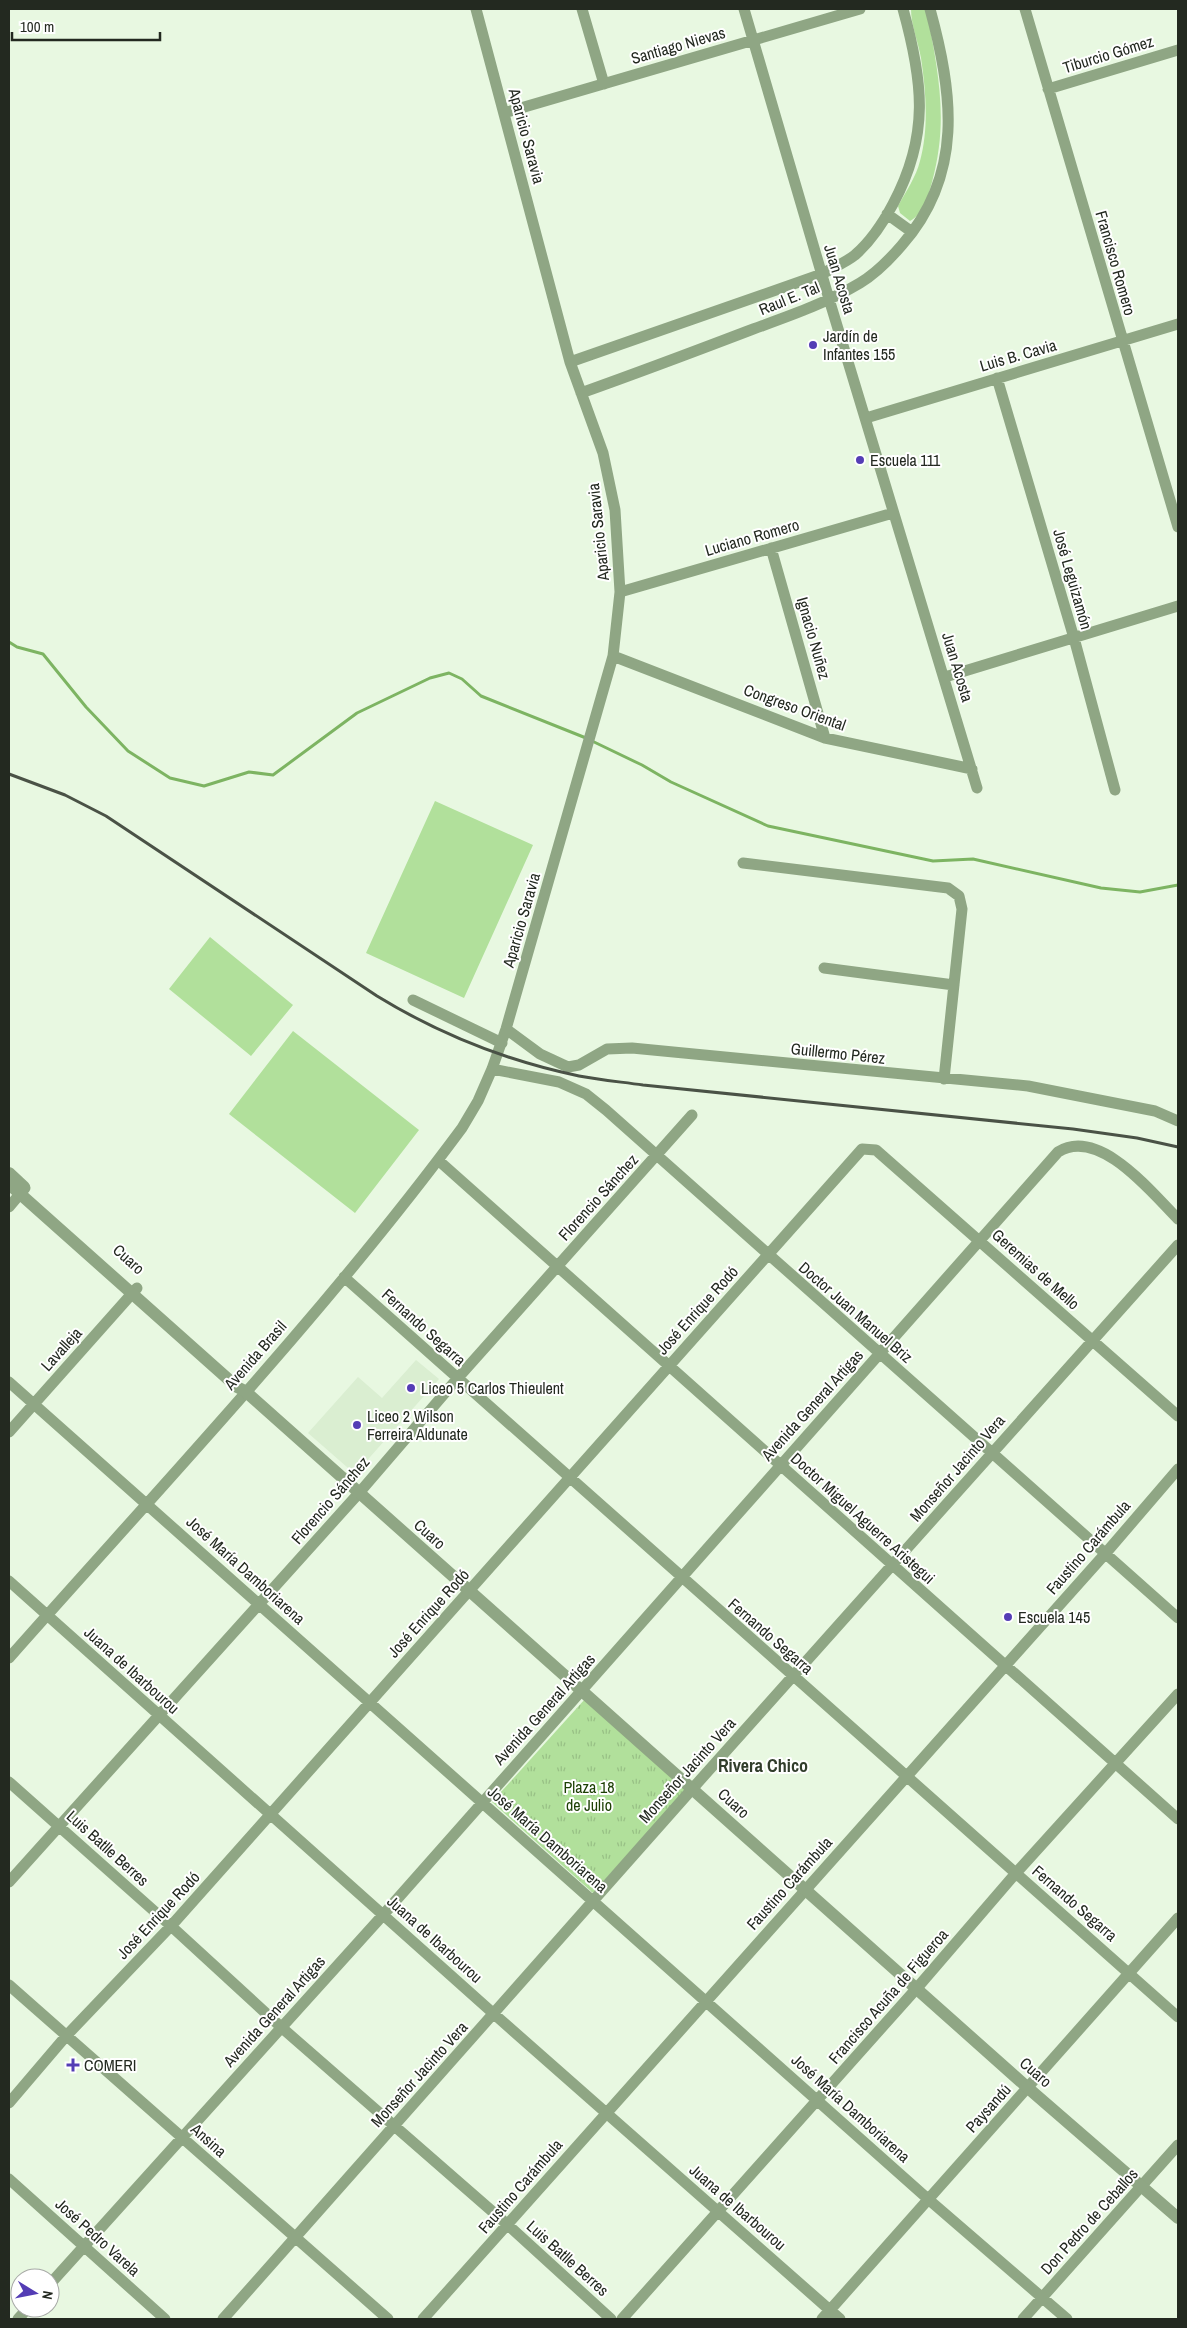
<svg xmlns="http://www.w3.org/2000/svg" width="1187" height="2328" font-family="'Archivo Narrow',sans-serif">
	<style>
		.built { fill: #daeed1 }
		.grass { fill: #b1e09b }
		.park { fill: url(#park-tufts) }
		.lines { fill: none; stroke-linecap: round; stroke-linejoin: round }
		.stream { stroke: #7db462; stroke-width: 3 }
		.minor { stroke: #8fa684; stroke-width: 11 }
		.tertiary { stroke: #8fa684; stroke-width: 12 }
		.rail { stroke: #4a5246; stroke-width: 3 }
		.poi-dot { fill: #543db5; stroke: #fff; stroke-width: 2 }
		.labels { text-anchor: middle; dominant-baseline: central; stroke-width: 4; stroke-linejoin: round; paint-order: stroke }
		.street-label { font-size: 16px; fill: #232920; stroke: #fff }
		.poi-label { font-size: 16px; fill: #232920; stroke: #fff; text-anchor: start }
		.park-label { font-size: 16px; fill: #1d4005; stroke: #fff }
		.neighbourhood-label { font-size: 18px; font-weight: bold; fill: #313d2b; stroke: #fff }
	</style>
	<defs>
		<pattern id="park-tufts" width="24" height="20" patternUnits="userSpaceOnUse" patternTransform="scale(1.25)"><rect width="24" height="20" fill="#b1e09b"/><path d="M3 7l-1-3M5 7V3M7 7l1-3M15 17l-1-3M17 17v-4M19 17l1-3" fill="none" stroke="#98c085"/></pattern>
	</defs>
	<rect width="100%" height="100%" fill="#e8f8e1"/>
	<path class="built" d="M416,1360l23,19 -84,95 -47,-41 50,-56 24,21z"/>
	<path class="grass" d="M911,9h15l1,2c11,62 22,109 5,171 -4,15 -8,31 -22,39l-10,-8 -2,-7c8,-15 18,-29 22,-45 9,-33 6,-70 1,-103 -3,-17 -10,-33 -10,-49z
		M435,801l98,44 -69,153 -98,-45z
		M210,937l83,68 -42,51 -82,-67z
		M293,1031l126,99 -64,83 -126,-99z"/>
	<path class="park" d="M585,1699l101,91 -93,103 -101,-91z"/>
	<g class="lines">
		<path class="stream" d="M9,642l8,5 26,7 43,53 42,44 42,27 34,8 45,-14 24,3 84,-62 73,-35 19,-5 13,6 19,17 105,42
			M592,741l50,24 29,17 97,44 165,35 40,-2 128,29 39,4 38,-7"/>
		<path class="minor" d="M582,9l22,75
			M744,9l85,290 148,489
			M1025,9l153,518
			M1048,89l130,-39
			M504,113l356,-104
			M887,214l25,18
			M570,362l252,-88c10,-6 23,-11 33,-19 16,-14 28,-32 38,-51 37,-69 30,-123 10,-195
			M997,378l77,260 41,152
			M581,393c56,-20 112,-41 167,-62 38,-14 77,-27 112,-48 15,-9 30,-24 42,-38 62,-71 51,-152 28,-236
			M866,418l312,-94
			M771,548l54,190
			M620,592l273,-79
			M613,656l212,82 147,31
			M945,677l233,-71
			M743,863l205,25 11,8 3,13 -18,170
			M824,968l130,17
			M413,1000l89,43
			M506,1029l34,25 28,13 11,-2 28,-16 25,-1 396,38 127,25 23,10
			M492,1069l67,13 27,12 20,16 572,508
			M438,1160l740,659
			M9,1207l16,-19
			M344,1277l834,740
			M9,1382l919,817 139,120
			M9,1432l128,-144
			M9,1581l485,433 346,305
			M9,1658c153,-173 316,-345 453,-530l16,-27 14,-32 14,-40 107,-373 7,-64 -5,-82 -12,-57 -33,-91 -94,-353
			M9,1782l162,144 110,101 227,198 103,94
			M9,1882l350,-389 98,-114 235,-264
			M9,1985l379,334
			M9,2103l58,-68 104,-109 691,-777 14,1 302,266
			M9,2179l156,140
			M50,2284l333,-369 675,-763c41,-26 94,41 120,67
			M18,2319l10,-11
			M223,2319l470,-531 485,-543
			M423,2319l682,-765 73,-85
			M622,2319l295,-331 99,-115 162,-179
			M822,2319l356,-401
			M1023,2319l155,-174"/>
		<path class="tertiary" d="M9,1173l15,14
			M9,1184l228,203 8,4 783,697 150,130"/>
		<path class="rail" d="M9,774l56,21 41,21 271,180c62,38 130,65 202,80 21,4 43,6 64,9l430,44 64,9 41,9"/>
	</g>
	<g class="poi-dot">
		<circle cx="813" cy="345" r="5"/>
		<circle cx="860" cy="460" r="5"/>
		<circle cx="411" cy="1388" r="5"/>
		<circle cx="357" cy="1425" r="5"/>
		<circle cx="1008" cy="1617" r="5"/>
		<path d="M70.5 2057.5h5v5h5v5h-5v5h-5v-5h-5v-5h5z"/>
	</g>
	<g class="labels">
		<g class="street-label">
			<text transform="translate(678 45) rotate(-16)">Santiago Nievas</text>
			<text transform="translate(1108 54) rotate(-17)">Tiburcio Gómez</text>
			<text transform="translate(527 136) rotate(75)">Aparicio Saravia</text>
			<text transform="translate(1116 263) rotate(74)">Francisco Romero</text>
			<text transform="translate(840 279) rotate(73)">Juan Acosta</text>
			<text transform="translate(789 298) rotate(-22)">Raul E. Tal</text>
			<text transform="translate(1018 355) rotate(-16)">Luis B. Cavia</text>
			<text transform="translate(598 532) rotate(-96)">Aparicio Saravia</text>
			<text transform="translate(752 537) rotate(-16)">Luciano Romero</text>
			<text transform="translate(1073 579) rotate(74)">José Leguizamón</text>
			<text transform="translate(814 638) rotate(74)">Ignacio Nuñez</text>
			<text transform="translate(958 667) rotate(73)">Juan Acosta</text>
			<text transform="translate(795 707) rotate(20)">Congreso Oriental</text>
			<text transform="translate(521 920) rotate(-74)">Aparicio Saravia</text>
			<text transform="translate(838 1053) rotate(6)">Guillermo Pérez</text>
			<text transform="translate(598 1197) rotate(-48)">Florencio Sánchez</text>
			<text transform="translate(129 1259) rotate(42)">Cuaro</text>
			<text transform="translate(1036 1269) rotate(42)">Geremias de Mello</text>
			<text transform="translate(697 1310) rotate(-48)">José Enrique Rodó</text>
			<text transform="translate(856 1312) rotate(41)">Doctor Juan Manuel Briz</text>
			<text transform="translate(424 1327) rotate(42)">Fernando Segarra</text>
			<text transform="translate(61 1349) rotate(-48)">Lavalleja</text>
			<text transform="translate(255 1355) rotate(-49)">Avenida Brasil</text>
			<text transform="translate(812 1405) rotate(-48)">Avenida General Artigas</text>
			<text transform="translate(957 1468) rotate(-49)">Monseñor Jacinto Vera</text>
			<text transform="translate(330 1500) rotate(-49)">Florencio Sánchez</text>
			<text transform="translate(863 1518) rotate(42)">Doctor Miguel Aguerre Aristegui</text>
			<text transform="translate(430 1534) rotate(42)">Cuaro</text>
			<text transform="translate(1088 1547) rotate(-49)">Faustino Carámbula</text>
			<text transform="translate(246 1570) rotate(42)">José María Damboriarena</text>
			<text transform="translate(428 1613) rotate(-48)">José Enrique Rodó</text>
			<text transform="translate(771 1636) rotate(41)">Fernando Segarra</text>
			<text transform="translate(132 1670) rotate(42)">Juana de Ibarbourou</text>
			<text transform="translate(544 1709) rotate(-48)">Avenida General Artigas</text>
			<text transform="translate(687 1770) rotate(-48)">Monseñor Jacinto Vera</text>
			<text transform="translate(734 1803) rotate(42)">Cuaro</text>
			<text transform="translate(548 1839) rotate(41)">José María Damboriarena</text>
			<text transform="translate(108 1848) rotate(42)">Luis Batlle Berres</text>
			<text transform="translate(789 1883) rotate(-48)">Faustino Carámbula</text>
			<text transform="translate(1075 1903) rotate(41)">Fernando Segarra</text>
			<text transform="translate(158 1915) rotate(-47)">José Enrique Rodó</text>
			<text transform="translate(435 1939) rotate(42)">Juana de Ibarbourou</text>
			<text transform="translate(888 1996) rotate(-49)">Francisco Acuña de Figueroa</text>
			<text transform="translate(274 2011) rotate(-48)">Avenida General Artigas</text>
			<text transform="translate(1036 2072) rotate(41)">Cuaro</text>
			<text transform="translate(419 2074) rotate(-48)">Monseñor Jacinto Vera</text>
			<text transform="translate(851 2108) rotate(42)">José María Damboriarena</text>
			<text transform="translate(988 2108) rotate(-48)">Paysandú</text>
			<text transform="translate(209 2140) rotate(42)">Ansina</text>
			<text transform="translate(520 2186) rotate(-49)">Faustino Carámbula</text>
			<text transform="translate(738 2207) rotate(41)">Juana de Ibarbourou</text>
			<text transform="translate(1089 2221) rotate(-48)">Don Pedro de Ceballos</text>
			<text transform="translate(98 2237) rotate(42)">José Pedro Varela</text>
			<text transform="translate(568 2258) rotate(42)">Luis Batlle Berres</text>
		</g>
		<g class="poi-label">
			<text x="823" y="336">Jardín de<tspan x="823" dy="18">Infantes 155</tspan></text>
			<text x="870" y="460">Escuela 111</text>
			<text x="421" y="1388">Liceo 5 Carlos Thieulent</text>
			<text x="367" y="1416">Liceo 2 Wilson<tspan x="367" dy="18">Ferreira Aldunate</tspan></text>
			<text x="1018" y="1617">Escuela 145</text>
			<text x="84" y="2065">COMERI</text>
		</g>
		<g class="park-label">
			<text x="589" y="1787">Plaza 18<tspan x="589" dy="18">de Julio</tspan></text>
		</g>
		<g class="neighbourhood-label">
			<text x="763" y="1765">Rivera Chico</text>
		</g>
	</g>
	<rect width="1187" height="2328" fill="none" stroke="#232920" stroke-width="20"/>
	<g transform="translate(35 2293) rotate(100)"><circle r="24" fill="#ffffff" stroke="#a7a9a6"/>
	<path d="M0-4L9 19L0 12L-9 19Z" fill="#543db5"/>
	<text y="-8" font-size="14" font-weight="bold" text-anchor="middle" fill="#232920">N</text>
	</g>
	<path d="M12 32v8h148v-8" fill="none" stroke="#232920" stroke-width="2.5"/>
	<text x="20" y="32" font-size="15" fill="#232920" stroke="#ffffff" stroke-width="4" paint-order="stroke">100 m</text>
</svg>
